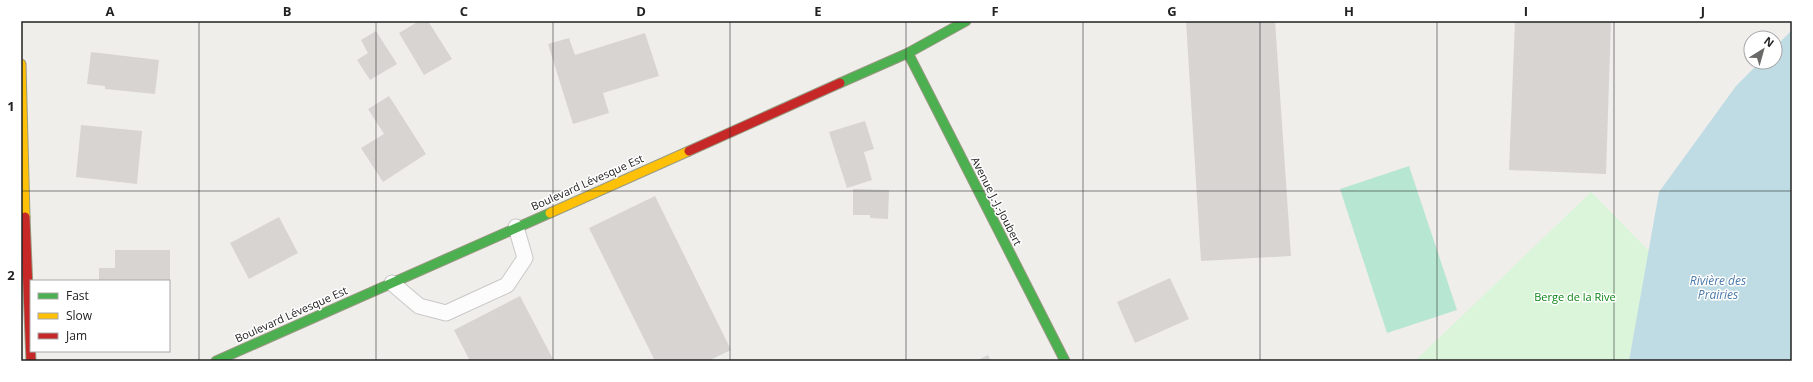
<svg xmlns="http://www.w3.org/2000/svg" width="1813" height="382" font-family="'Open Sans',sans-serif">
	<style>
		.park { fill: #daf5da }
		.pitch { fill: #b7e6d2 }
		.water { fill: #bfdbe3 }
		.building { fill: #d7d4d2 }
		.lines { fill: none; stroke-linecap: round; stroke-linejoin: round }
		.lane-casing { stroke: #c9c8c7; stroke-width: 17 }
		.fast-casing { stroke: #999a82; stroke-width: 11 }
		.slow-casing { stroke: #999a82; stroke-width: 11 }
		.jam-casing { stroke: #999a82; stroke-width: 11 }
		.lane { stroke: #fdfcfc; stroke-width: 15 }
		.fast { stroke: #4caf50; stroke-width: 9 }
		.slow { stroke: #ffc107; stroke-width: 9 }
		.jam { stroke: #c62828; stroke-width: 9 }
		.grid { fill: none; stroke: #222; stroke-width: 1; stroke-opacity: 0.55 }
		.labels { text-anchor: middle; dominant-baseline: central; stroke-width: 3; stroke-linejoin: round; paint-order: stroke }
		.street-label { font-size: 11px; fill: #222; stroke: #fff }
		.park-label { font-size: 11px; fill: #0c8416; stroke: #fff }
		.water-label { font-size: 12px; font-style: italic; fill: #4a7aab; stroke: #fff }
		.neatline { fill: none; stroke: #222; stroke-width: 1.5 }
		.grid-label { font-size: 13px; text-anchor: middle; font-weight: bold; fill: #222 }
	</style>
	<rect width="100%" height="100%" fill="#f0eeeb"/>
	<path class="park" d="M1591,192l58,59 -20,110h-214z"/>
	<path class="pitch" d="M1409,166l48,144 -70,23 -47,-144z"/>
	<path class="water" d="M1792,30v331h-163l30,-169 77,-106 24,-24h15v-15z"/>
	<path class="building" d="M419,21h9l24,38 -28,16 -25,-42z
		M1186,21h89l16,235 -90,5z
		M1515,21h96l-5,153 -97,-4z
		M376,31l21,33 -27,16 -13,-20 11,-7 -7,-13z
		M645,33l14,43 -56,17 6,20 -36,11 -25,-80 21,-6 6,17z
		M91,52l68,8 -4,34 -50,-5v-3l-18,-2z
		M389,96l37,58 -43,28 -22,-34 23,-14 -16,-25z
		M865,121l9,28 -10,3 8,28 -25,8 -18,-56z
		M81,125l61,6 -5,53 -61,-7z
		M853,189l36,1 -1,29 -18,-1v-3h-17z
		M655,196l76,154 -23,11h-53l-66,-133z
		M279,217l19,36 -49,26 -19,-36z
		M115,250h55v31h-71v-13h16z
		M1170,278l19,41 -54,24 -18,-41z
		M520,296l34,65h-84l-16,-31z
		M988,355l3,6h-15z"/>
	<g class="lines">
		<defs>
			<path id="lane" d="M392,283l27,23 27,7 61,-28 18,-27 -9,-31"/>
			<path id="fast" d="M908,53l157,308
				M840,83l68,-30 58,-32
				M216,361l334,-148"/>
			<path id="slow" d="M21,64l4,153
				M550,213l139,-62"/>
			<path id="jam" d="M689,151l151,-68
				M25,217l6,144"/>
		</defs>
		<use href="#lane" class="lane-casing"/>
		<use href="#fast" class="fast-casing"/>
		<use href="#slow" class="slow-casing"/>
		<use href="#jam" class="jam-casing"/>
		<use href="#lane" class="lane"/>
		<use href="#fast" class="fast"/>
		<use href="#slow" class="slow"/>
		<use href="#jam" class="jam"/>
	</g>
	<path class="grid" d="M199,21v340M376,21v340M553,21v340M730,21v340M906,21v340M1083,21v340M1260,21v340M1437,21v340M1614,21v340M21,191h1771"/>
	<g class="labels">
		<g class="street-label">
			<text transform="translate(587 182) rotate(-24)">Boulevard Lévesque Est</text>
			<text transform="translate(997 201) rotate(63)">Avenue J.-J.-Joubert</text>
			<text transform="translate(291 314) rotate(-24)">Boulevard Lévesque Est</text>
		</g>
		<g class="park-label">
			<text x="1575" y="296">Berge de la Rive</text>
		</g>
		<g class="water-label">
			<text x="1718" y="280">Rivière des<tspan x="1718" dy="14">Prairies</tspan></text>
		</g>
	</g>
	<rect width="1813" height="382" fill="none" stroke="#ffffff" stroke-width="44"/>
	<rect x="30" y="280" width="140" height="72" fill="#ffffff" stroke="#a7a7a7"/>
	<rect x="38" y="293" width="20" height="6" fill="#4caf50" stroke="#a7a7a7"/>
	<text x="66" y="300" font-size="12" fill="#222222">Fast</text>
	<rect x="38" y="313" width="20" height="6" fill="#ffc107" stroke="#a7a7a7"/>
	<text x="66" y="320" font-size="12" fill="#222222">Slow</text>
	<rect x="38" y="333" width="20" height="6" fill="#c62828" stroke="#a7a7a7"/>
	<text x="66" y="340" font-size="12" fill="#222222">Jam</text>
	<g transform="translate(1763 50) rotate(37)"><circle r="19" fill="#ffffff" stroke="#a7a7a7"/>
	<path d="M0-3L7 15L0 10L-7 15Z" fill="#6a6968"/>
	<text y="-6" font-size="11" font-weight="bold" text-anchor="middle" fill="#222222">N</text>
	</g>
	<rect x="22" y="22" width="1769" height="338" class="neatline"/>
	<g class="grid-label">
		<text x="110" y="16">A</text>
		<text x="287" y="16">B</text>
		<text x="464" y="16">C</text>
		<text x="641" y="16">D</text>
		<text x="818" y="16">E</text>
		<text x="995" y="16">F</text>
		<text x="1172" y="16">G</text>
		<text x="1349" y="16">H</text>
		<text x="1526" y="16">I</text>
		<text x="1703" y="16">J</text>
		<text x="11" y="111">1</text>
		<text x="11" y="280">2</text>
	</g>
</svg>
